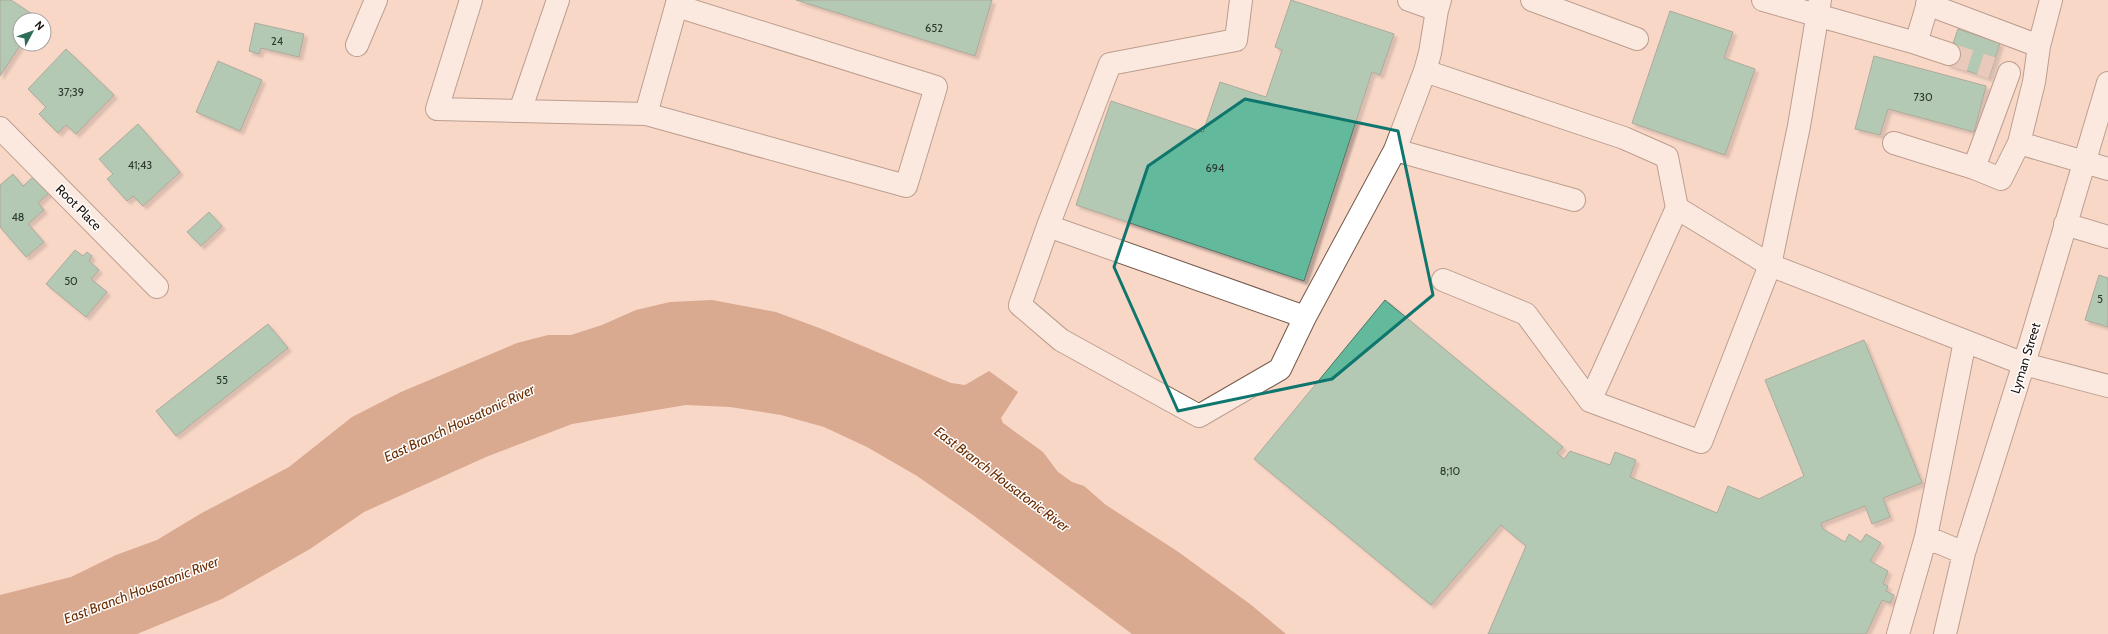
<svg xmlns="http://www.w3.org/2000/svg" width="2108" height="634" font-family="Cabin,sans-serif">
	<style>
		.water { fill: #b3714f }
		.building { fill: #62b99b; stroke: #527366; filter: url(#shadow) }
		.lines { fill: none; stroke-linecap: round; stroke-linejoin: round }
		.minor-tunnel { stroke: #d7b9ab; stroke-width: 22; stroke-dasharray: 22 11; stroke-linecap: butt }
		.minor-casing { stroke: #75594a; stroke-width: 24 }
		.minor { stroke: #fff; stroke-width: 22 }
		.marked { fill: none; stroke: #0f766e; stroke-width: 3; stroke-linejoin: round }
		.labels { text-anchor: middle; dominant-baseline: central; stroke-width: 3; stroke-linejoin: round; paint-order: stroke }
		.number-label { font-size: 11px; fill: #2d3a2f }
		.street-label { font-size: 13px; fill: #1b100b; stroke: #fff }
		.water-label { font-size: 14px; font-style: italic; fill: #6c2e03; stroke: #fff }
	</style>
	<defs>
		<filter id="shadow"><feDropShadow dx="3.5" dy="3.5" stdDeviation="1" flood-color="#0004"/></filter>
	</defs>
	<rect width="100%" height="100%" fill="#f8d7c7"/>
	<path class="water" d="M712,300l64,12 46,17 129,54 14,2 24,-14 29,21 -17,26 2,5 40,29 15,20 14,10 12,4 22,19 71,46 73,53 36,30h-154l-159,-119 -56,-39 -50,-29 -43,-20 -43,-12 -51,-8 -44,-2 -114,19 -86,33 -122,55 -54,37 -88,50 -85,35h-137v-39l71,-18 45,-22 41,-15 43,-26 89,-47 63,-50 49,-25 116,-49 31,-8h23l31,-10 34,-15 34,-8z"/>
	<path class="building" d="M0,0h11l27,18 -18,2 1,24 -21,32z
		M796,0h196l-17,56z
		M1291,0l103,34 -14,41 -8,-3 -68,209 -228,-76 35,-104 92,31 17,-50 46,15 16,-47 -7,-3z
		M1670,11l63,21 -9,26 31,11 -30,86 -93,-32z
		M255,23l49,11 -5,23 -38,-9 -2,6 -10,-3z
		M1958,29l42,14 -11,35 -43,-14z
		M66,49l48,46 -38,39 -10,-9 -8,8 -19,-19 7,-7 -18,-18z
		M1874,56l112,30 -12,46 -86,-23 -8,26 -25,-6z
		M218,61l44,19 -22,51 -44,-19z
		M138,124l42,48 -37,34 -10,-10 -6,5 -20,-22 6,-5 -14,-15z
		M13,174l10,12 11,-10 15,17 -11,10 6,7 -16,14 16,18 -18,15 -26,-30v-42z
		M209,212l13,14 -21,20 -14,-14z
		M75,250l8,6 4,-4 5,4 -3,5 10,9 -8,9 16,13 -21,25 -40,-33z
		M2099,275l9,3v49l-23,-7z
		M1385,300l178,147 -6,6 7,6 6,-8 40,14 5,-13 21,8 -6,17 87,36 11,-27 31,13 45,-23 -39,-96 99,-40 58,143 -39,15 7,19 -18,7 -7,-18 -44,17 2,6 22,13 4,-8 12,8 5,-8 15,9 -11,18 18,10 -5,13 5,2 -2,5 8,4 -4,8 -8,-3 -16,34h-378l38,-88 -25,-21 -70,80 -177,-146z
		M268,324l20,24 -112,88 -20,-25z"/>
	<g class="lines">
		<path class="minor-tunnel" d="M1949,54l43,14"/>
		<defs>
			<path id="minor" d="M471,0l-34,109 209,5
				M1241,0l-5,40 -126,24 -62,162 -28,79 41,35 138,76 81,-47 25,-52 90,-167
				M1409,0l28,10 3,-10
				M1532,0l105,39
				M1763,0l153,43 13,-43
				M1820,0l-21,126 -29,139 254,99 84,22
				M1927,4l112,42 12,-46
				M677,6l259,81 -30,99 -260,-72 32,-114
				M1437,10l-7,43 -5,18 199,67 43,19 10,51 93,57 -69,177 -111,-41 -64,-87 -83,-34
				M1916,43l33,11
				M357,45l19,-45
				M2039,46l-5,36 -15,61 89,26
				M1425,71l-30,79 179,50
				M520,111l38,-111
				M0,128l157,159
				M1894,143l80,25 27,11 18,-36
				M1974,168l35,-95
				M2065,224l43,13
				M1048,226l257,91
				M1590,401l87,-193
				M1926,537l39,-196
				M1898,634l28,-97 38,16
				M1945,634l19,-81 67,-212 77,-258"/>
		</defs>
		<use href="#minor" class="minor-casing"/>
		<use href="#minor" class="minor"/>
	</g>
	<path d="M0 0H2108V634H0ZM1245,99l153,32 35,164 -101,84 -154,32 -64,-144 34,-101z" fill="#f8d7c7" fill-opacity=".55" fill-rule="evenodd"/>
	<path class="marked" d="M1245,99l153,32 35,164 -101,84 -154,32 -64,-144 34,-101z"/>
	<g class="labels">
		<g class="number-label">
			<text x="934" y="28">652</text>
			<text x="277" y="41">24</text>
			<text x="71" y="92">37;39</text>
			<text x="1923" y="97">730</text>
			<text x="140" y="165">41;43</text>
			<text x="1215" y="168">694</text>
			<text x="18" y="217">48</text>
			<text x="71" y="281">50</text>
			<text x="2100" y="299">5</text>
			<text x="222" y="380">55</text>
			<text x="1450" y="471">8;10</text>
		</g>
		<g class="street-label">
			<text transform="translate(79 207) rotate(45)">Root Place</text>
			<text transform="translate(2025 358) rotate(-73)">Lyman Street</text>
		</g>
		<g class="water-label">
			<text transform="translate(459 423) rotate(-25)">East Branch Housatonic River</text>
			<text transform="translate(1002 479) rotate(37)">East Branch Housatonic River</text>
			<text transform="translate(141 590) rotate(-21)">East Branch Housatonic River</text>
		</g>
	</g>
	<g transform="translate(32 32) rotate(49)"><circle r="19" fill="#ffffff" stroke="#a49f9d"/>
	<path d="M0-3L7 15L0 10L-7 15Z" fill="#306d59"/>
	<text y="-6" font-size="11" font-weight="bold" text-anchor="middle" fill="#1b100b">N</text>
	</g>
</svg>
